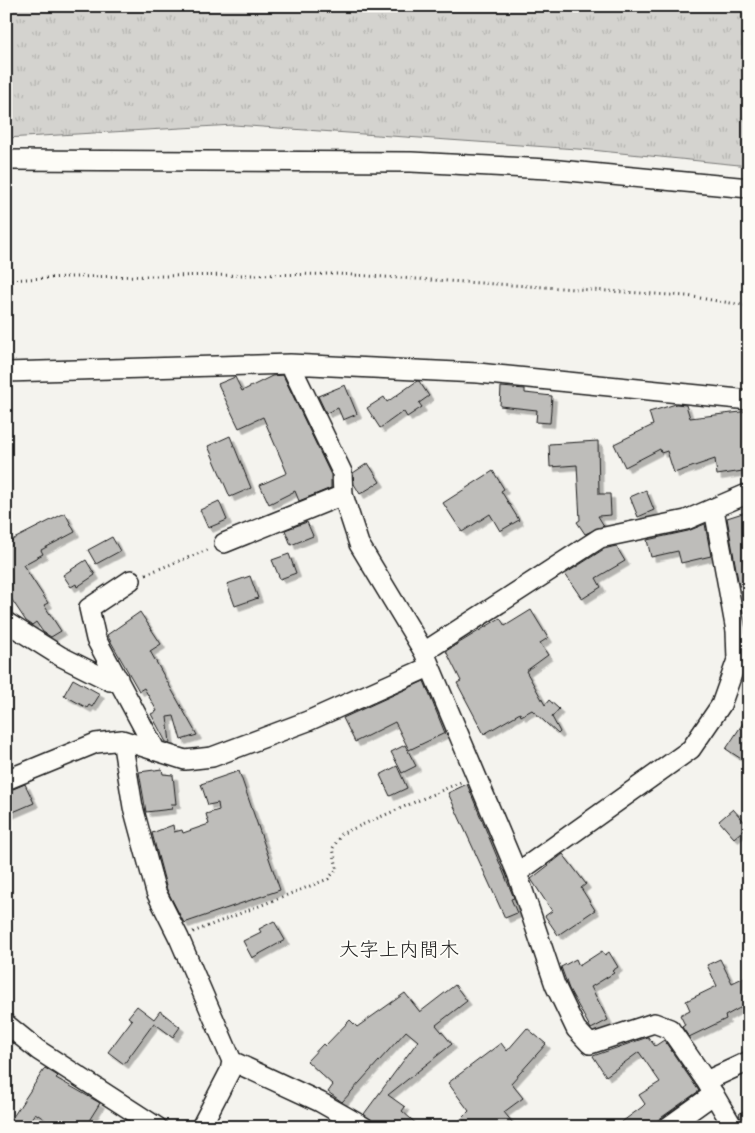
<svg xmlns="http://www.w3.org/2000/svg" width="755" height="1133" font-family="Sriracha,'Klee One',sans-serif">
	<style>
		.grass { fill: url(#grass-tufts); stroke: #787876 }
		.building { fill: #bebdba; stroke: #1c1c1c; filter: url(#shadow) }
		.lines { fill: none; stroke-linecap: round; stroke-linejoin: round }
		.minor-casing { stroke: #1c1c1c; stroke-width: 22 }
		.path { stroke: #1c1c1c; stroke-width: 3; stroke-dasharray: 1 4; stroke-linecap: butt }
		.minor { stroke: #fdfcf7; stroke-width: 19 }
		.labels { text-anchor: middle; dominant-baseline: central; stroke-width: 4; stroke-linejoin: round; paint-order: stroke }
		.quarter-label { font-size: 20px; fill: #1c1c1c; stroke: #fdfcf7 }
	</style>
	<defs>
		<pattern id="grass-tufts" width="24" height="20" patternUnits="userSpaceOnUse" patternTransform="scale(1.25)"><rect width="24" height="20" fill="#d4d3cf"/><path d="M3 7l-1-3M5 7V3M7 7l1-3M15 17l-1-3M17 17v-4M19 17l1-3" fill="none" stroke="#b5b5b1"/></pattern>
		<filter id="shadow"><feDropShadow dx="4.5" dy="4.5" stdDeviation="0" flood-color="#0004"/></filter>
	</defs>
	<rect width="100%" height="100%" fill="#f4f3ee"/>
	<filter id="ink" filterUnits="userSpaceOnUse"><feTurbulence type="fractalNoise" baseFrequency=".02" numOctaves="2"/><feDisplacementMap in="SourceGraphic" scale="10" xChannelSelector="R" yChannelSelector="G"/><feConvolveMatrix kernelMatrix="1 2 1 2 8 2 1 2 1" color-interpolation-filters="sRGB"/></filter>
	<g filter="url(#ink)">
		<path class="grass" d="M6,6h743v160l-158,-16 -357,-25 -228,13z"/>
		<path class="building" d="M283,375l48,100v13l-32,13 -4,-10 -26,13 -9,-19 27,-12 -5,-12 -19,-44 -24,11 -21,-44 17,-7 7,14 30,-15z
			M417,381h2l10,15 -10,7 3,4 -15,10 -3,-5 -3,1 -21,15 -13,-20 17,-11 3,5z
			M345,385l12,29 -14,6 -5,-12 -12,5 -8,-17z
			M501,387l24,2v4l27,3 -2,27 -14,-1 1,-12 -37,-4z
			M676,404l10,1 4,13 59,-7v59l-32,5 -2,-16 -41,14 -7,-22 -6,2 -1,-4 -35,18 -11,-23 39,-19 -4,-13z
			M230,436l21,52 -21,9 -22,-51z
			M598,441l1,53h11l1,21 -13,1 6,10 -19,8 -8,-12 3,-2 -3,-55 -27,2 -1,-23z
			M368,463l12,19 -20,12 -6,-10 -1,-11z
			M493,471l11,18 -3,2 18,29 -19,11 -10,-17 -28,18 -19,-29z
			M646,490l8,20 -16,7 -8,-20z
			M219,501l8,19 -19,8 -8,-18z
			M749,511v74l-10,1 -12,-68z
			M65,513l10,19 -34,18 2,4 -20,11 25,38 -4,2 17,26 -10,6 -8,-5 -7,-10 -4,3 -6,-4 -20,-30v-48z
			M307,522l6,14 -22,9 -6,-15z
			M705,524l6,32 -30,7 -3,-12 -27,6 -4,-17 41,-9z
			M112,537l8,14 -24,13 -8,-14z
			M616,546l9,15 -29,17 5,9 -19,12 -17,-25 39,-25z
			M289,554l7,19 -16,6 -8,-19z
			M86,560l9,15 -18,12 -1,-3 -5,3 -8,-12z
			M250,576l8,22 -23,8 -8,-22z
			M531,610l17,28 -8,5 8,12 -22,16 19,34 4,-5 10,9 -7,8 8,15 -2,2 -26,-24 -11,6 -1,-3 -36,21 -27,-51 4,-2 -15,-30 54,-33 5,8z
			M140,612l21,32 -11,7 47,84 -16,5 -7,-24 -7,1 3,26 -4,-1 -15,-28 6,-3 -13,-23 -5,3 -32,-56z
			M73,679l27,15 -8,13 -3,-2 -2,3 -23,-13z
			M424,681l21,52 -36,17 -14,-28 -40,20 -12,-24z
			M749,714v50l-23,-15z
			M405,745l11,21 -14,7 -11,-21z
			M397,766l10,22 -17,8 -10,-21z
			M162,769l1,5 10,1 3,29h-5l1,5 -26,3 -7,-40z
			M239,771l41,119 -96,33 -17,-33 -15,-57 21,-8 1,7 8,-2 1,3 26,-9 -3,-10 13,-4 -1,-7 -10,2 -7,-21z
			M25,784l9,19 -28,12v-23z
			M467,784l47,114 -3,1 6,14 -12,5 -57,-125z
			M733,809l15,17 -14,12 -15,-17z
			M563,854l23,30 -5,4 14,22 -37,25 -13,-19 7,-5 -21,-32z
			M274,921l11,19 -33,18 -9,-17 18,-9 -2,-3z
			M602,951l3,4 4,-3 9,15 -6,4 2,2 -23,14 17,33 -17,9 -22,-40 -8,-22 15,-8 3,7z
			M720,959l12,24 17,-8v28l-24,13 1,3 -37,18 -7,-10 3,-2 -5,-10 10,-5 -4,-9 31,-15 -10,-21z
			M455,985l12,16 -31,24 16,19 -64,51 17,12 -3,4 18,16h-42l-14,-13 54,-73 -12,-10 -64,71 -14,-10 5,-7 -26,-24 16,-17 2,2 25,-26 7,7 48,-34 15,19z
			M137,1006l17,13 6,-8 20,16 -7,10 -19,-14 -30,41 -16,-12 24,-32 -4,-3z
			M527,1028l19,16 -35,39 12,15 -19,14 12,15h-63l16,-16 -21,-28 53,-40 6,8z
			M648,1037l7,9 9,-6 35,51 -51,36h-33l27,-20 3,-3 -6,-9 21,-13 -21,-30 -33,24 -13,-20z
			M45,1068l13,8 -2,2 44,25 -15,24h-29l-21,-14 -9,14h-5l-10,-7z
			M749,1107v20h-5l-5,-13z"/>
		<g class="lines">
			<defs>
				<path id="minor" d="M6,160l405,2 137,7 201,19
					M290,364l52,108 1,23 16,49 65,108 93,221 38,112 21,44 14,15 64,-21 16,6 36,52 27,46
					M6,372l284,-8 188,9 271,27
					M224,543l119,-48
					M131,580l-42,28 7,31 60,112
					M6,622l54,34 50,25 8,-3
					M424,652l176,-114 86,-18 63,-27
					M122,740l11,67 23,85 23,46 53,123
					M6,780l90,-37 26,-3 63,20 27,-3 96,-36 121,-54
					M517,873l174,-124 30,-44 16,-45 -1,-29 -22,-122
					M6,1024l32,26 119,77
					M706,1081l43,-20
					M201,1127l29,-56 2,-10 88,41 44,25
					M668,1127l46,-33"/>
			</defs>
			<use href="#minor" class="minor-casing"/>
			<path class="path" d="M6,280l60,-3 271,-3 350,22 62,10
				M146,574l64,-25
				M193,932l135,-53 9,-10 -4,-21 8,-14 120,-52"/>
			<use href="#minor" class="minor"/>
		</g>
	</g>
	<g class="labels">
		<g class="quarter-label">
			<text x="399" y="949">大字上内間木</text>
		</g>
	</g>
	<rect width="755" height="1133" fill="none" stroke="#fdfcf7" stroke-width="25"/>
	<rect x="12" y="12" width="730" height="1108" fill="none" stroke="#1c1c1c" stroke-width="2" filter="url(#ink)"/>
</svg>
